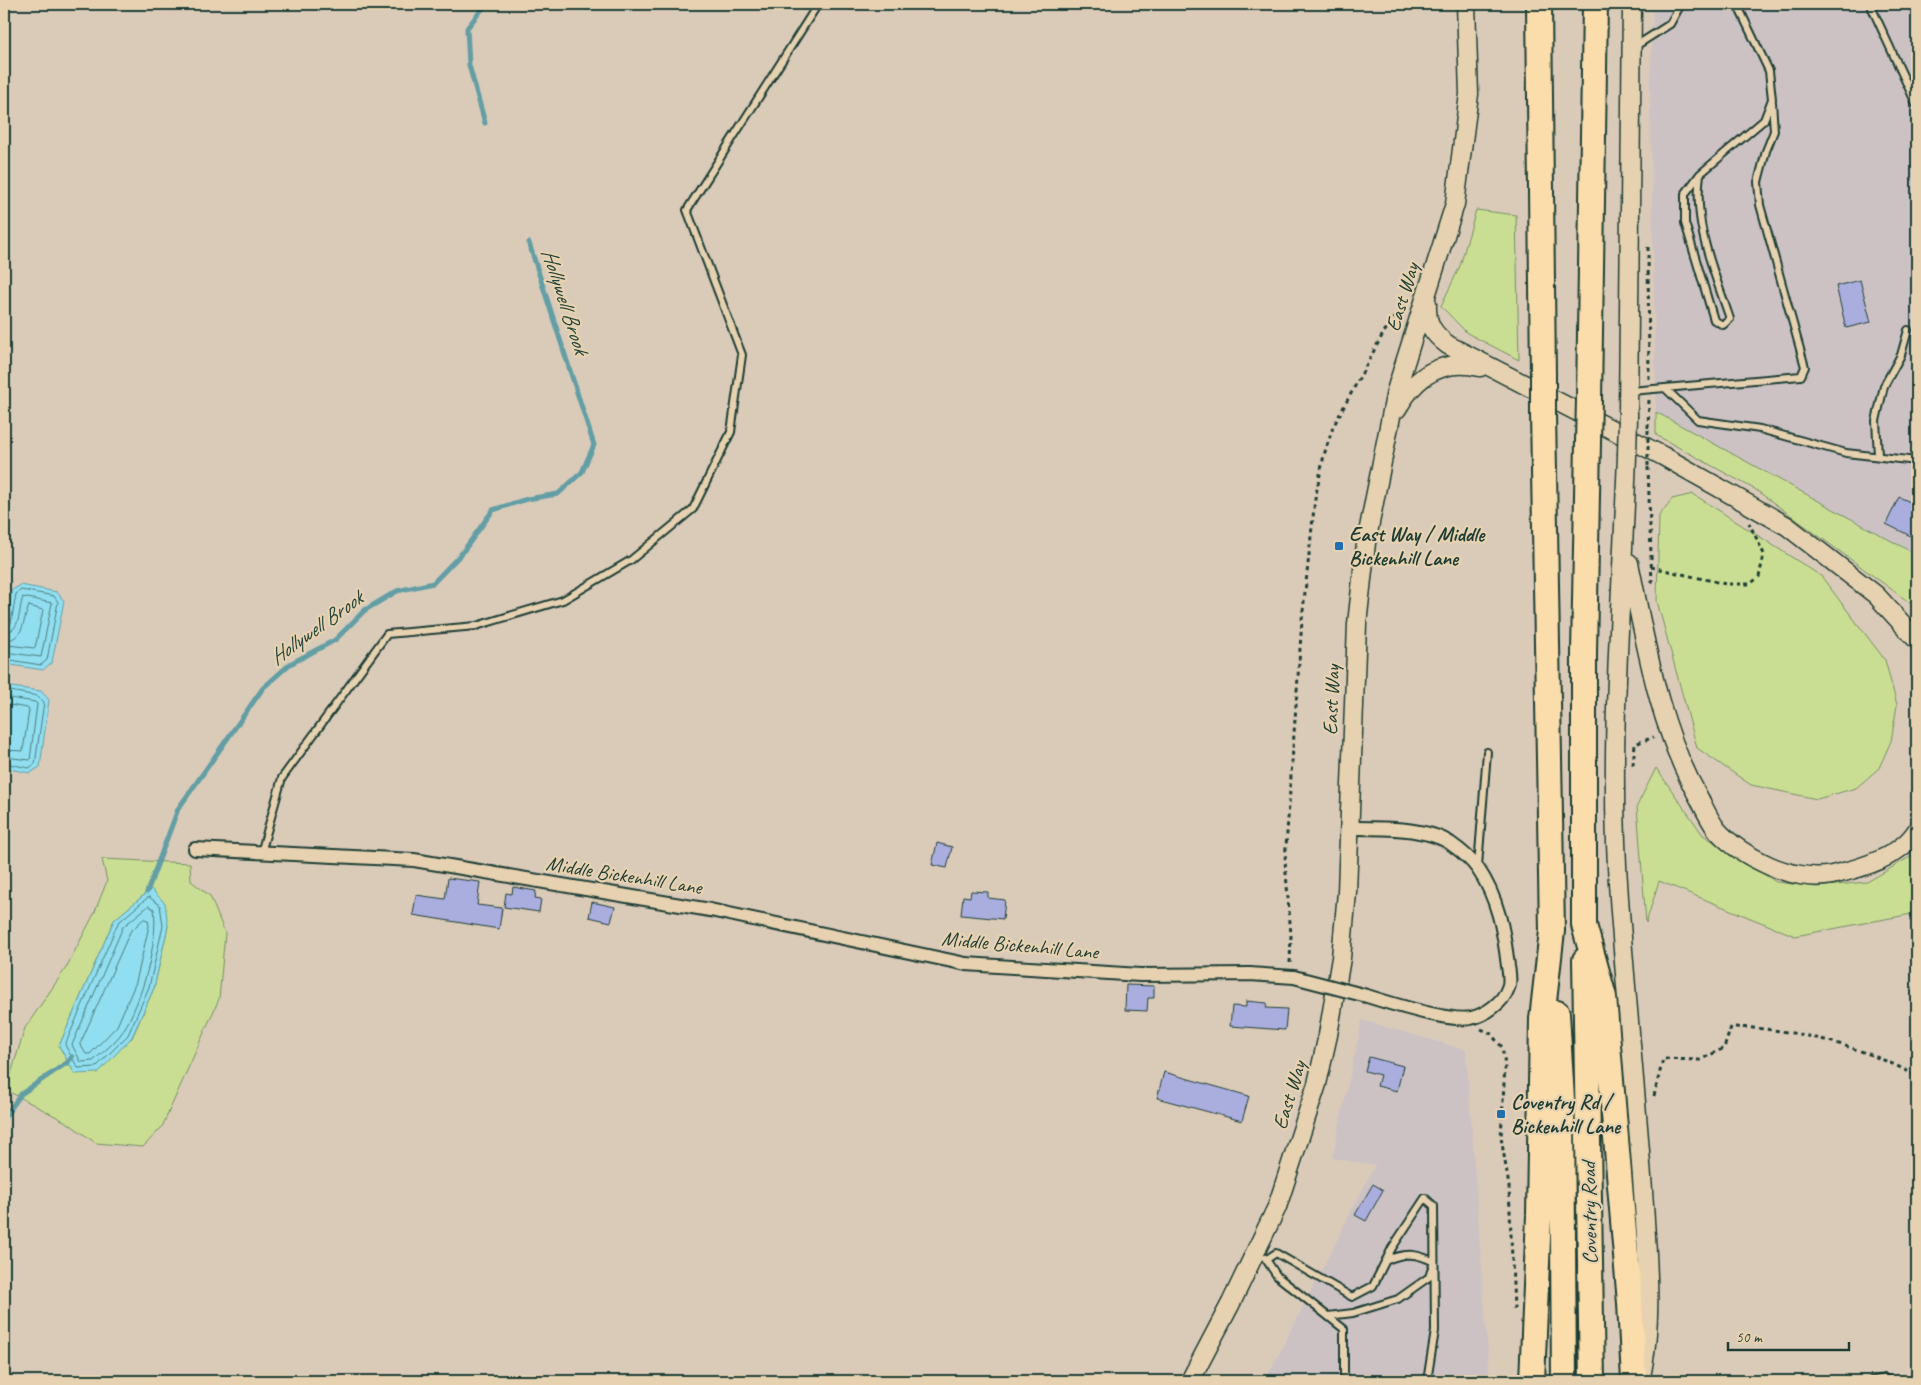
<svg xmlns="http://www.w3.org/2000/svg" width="1921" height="1385" font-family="Caveat,sans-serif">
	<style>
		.built { fill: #ccc2c4 }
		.green { fill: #cade93; stroke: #748e64; fill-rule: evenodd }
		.water { fill: #90def0; stroke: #639ea5 }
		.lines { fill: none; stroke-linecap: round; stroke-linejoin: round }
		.shore { stroke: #4c7d7f; stroke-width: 1 }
		.stream { stroke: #639ea5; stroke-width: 5 }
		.building { fill: #aaaedf; stroke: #1f3d34 }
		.lane-casing { stroke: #1f3d34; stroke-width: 10 }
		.street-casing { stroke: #1f3d34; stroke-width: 16 }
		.secondary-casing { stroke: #1f3d34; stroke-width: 21 }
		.highway-casing { stroke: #1f3d34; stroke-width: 28 }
		.path { stroke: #1f3d34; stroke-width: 3; stroke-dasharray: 4 4; stroke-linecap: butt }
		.lane { stroke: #e6d2b0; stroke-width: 6 }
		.street { stroke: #e6d2b0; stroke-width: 12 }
		.secondary { stroke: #e6d2b0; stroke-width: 18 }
		.highway { stroke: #faddab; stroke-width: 24 }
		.street-bridge-casing { stroke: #1f3d34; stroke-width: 16; stroke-linecap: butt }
		.secondary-bridge-casing { stroke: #1f3d34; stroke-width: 21; stroke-linecap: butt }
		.highway-bridge-casing { stroke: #1f3d34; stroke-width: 28; stroke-linecap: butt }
		.path-bridge { stroke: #1f3d34; stroke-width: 3; stroke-dasharray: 4 4; stroke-linecap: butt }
		.street-bridge { stroke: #e6d2b0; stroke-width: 12 }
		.secondary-bridge { stroke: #e6d2b0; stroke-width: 18 }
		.highway-bridge { stroke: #faddab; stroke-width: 24 }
		.poi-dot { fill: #1f6fb2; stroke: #e6d2b0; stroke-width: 2 }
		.labels { text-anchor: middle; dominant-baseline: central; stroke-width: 4.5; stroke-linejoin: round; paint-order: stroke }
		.street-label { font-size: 21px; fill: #1f3d34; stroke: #e6d2b0 }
		.poi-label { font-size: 21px; font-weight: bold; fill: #1f3d34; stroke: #e6d2b0; text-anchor: start }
		.water-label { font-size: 22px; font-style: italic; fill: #25453d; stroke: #e6d2b0 }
	</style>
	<rect width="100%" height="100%" fill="#dacbb9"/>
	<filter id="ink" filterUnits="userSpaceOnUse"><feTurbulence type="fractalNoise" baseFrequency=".02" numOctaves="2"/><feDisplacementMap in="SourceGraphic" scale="10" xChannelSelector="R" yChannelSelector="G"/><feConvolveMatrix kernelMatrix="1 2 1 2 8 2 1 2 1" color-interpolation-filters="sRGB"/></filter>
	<g filter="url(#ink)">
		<path class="built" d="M1653,4h264v551l-261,-143 -6,-322z
			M1362,1020l104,30 24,331h-225l110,-216 -43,-7z"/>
		<path class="green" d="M1476,210l40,5 3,145 -52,-27 -26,-27 19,-40z
			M1656,412l261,143v53l-161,-118 -100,-55z
			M1693,494l128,82 64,84 12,45 -6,36 -12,27 -23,20 -39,11 -66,-14 -54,-37 -40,-147 2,-85 13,-17z
			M1656,768l47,67 73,47 40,5 51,-5 50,-29v60l-122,23 -136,-55 -13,42 -9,-117z
			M102,859l88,4 1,18 19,15 15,37 -6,66 -57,128 -19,20 -47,-4 -28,-20 -62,-33 19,-62 41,-60 28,-54 13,-33zM149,887l19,39 -14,62 -22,50 -57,36 -16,-28 55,-126 30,-25z"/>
		<path class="water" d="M21,585l36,7 7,9 -12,61 -9,8 -38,-6 -1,-3v-27l8,-44z
			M4,686l37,5 8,9 -9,67 -10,6 -26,-5z
			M149,887l16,16 3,23 -14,62 -22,49 -34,36 -23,1 -16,-28 55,-126 30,-25z"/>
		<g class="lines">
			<path class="shore" d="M29,606l14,4 -8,38 -28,-3v-4c19,-6 15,-20 22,-35z
				M4,627l7,-4 5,-29 5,-4 33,6 4,6 -11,58 -6,5 -37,-6
				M4,633c18,-2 14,-23 19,-36l29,6 -11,54 -37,-5
				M4,690l34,6 6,6 -9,62 -6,4 -25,-5
				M4,697l31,5 2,2 -7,56 -26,-3
				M4,704l23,4 2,2 -6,41 -19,-1
				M149,897l11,8 3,21 -14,61 -21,48 -32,32 -18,1 -13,-23 53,-122z
				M149,906l5,3c5,32 -13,94 -31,122 -7,11 -20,21 -30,30l-12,1 -9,-17 51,-118z
				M144,919l4,1 1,6 -13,56 -19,44 -27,28h-4l-6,-10 50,-112z"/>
			<path class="stream" d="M485,123l-16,-58 -2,-37 19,-24
				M147,892l31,-83 85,-121 27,-24 45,-24 30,-30 32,-19 36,-8 29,-30 31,-43 34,-11 31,-5 24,-22 12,-27 -65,-202
				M4,1118l17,-24 47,-32 4,-5"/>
		</g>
		<path class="building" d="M1860,280l11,42 -25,6 -10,-42z
			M1899,497l18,8v34l-31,-15z
			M937,843l15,4 -5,21 -15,-3z
			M448,878l32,4 -3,23 25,3 -3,21 -86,-14 3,-20 29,4z
			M513,887l23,4 -1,7 6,1 -2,13 -35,-5 2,-14 6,1z
			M971,891l17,1v6l17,2 -2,19 -42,-4 2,-19 7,1z
			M592,902l23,5 -4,15 -22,-5z
			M1126,985l28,1v12h-6l-1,13 -22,-1z
			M1246,1001l21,2 -1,5 21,1 -2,21 -55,-4 2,-20 14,1z
			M1369,1057l34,9 -6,25 -20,-5 3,-11 -15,-4z
			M1164,1072l85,24 -7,25 -85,-23z
			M1373,1184l10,6 -17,31 -11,-6z"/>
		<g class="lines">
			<defs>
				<path id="lane" d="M1870,4l47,102
					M4,6l2,-2
					M1634,47l36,-23 11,-20
					M1700,174c-7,52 14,97 30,145l-7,6 -9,-5 -29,-97v-29l15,-20 64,-54 8,-21 -3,-28 -32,-67
					M1666,389l32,31 62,9 86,24 71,8
					M1631,391l170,-15 4,-9 -45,-162 -2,-23 8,-31 8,-20 -2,-29
					M1878,455l-2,-34 8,-35 17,-31 7,-25
					M261,853l21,-75 105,-144 89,-8 87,-26 68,-40 62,-51 38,-77 11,-77 -55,-145 131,-206
					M1478,866l9,-114
					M1265,1258l12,18 67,53v52
					M1267,1259l9,-6 76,44 21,-11 19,-38 33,-50 9,8 1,125 -8,50
					M1328,1316l25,-3 45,-14 31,-22 5,-15c-17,-9 -30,-10 -49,-1
					M1871,1381l13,-3 6,3"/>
				<path id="street" d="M1350,828c29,0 75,-1 100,15 10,7 21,16 28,26 20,29 26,63 30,97 1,6 3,16 0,22 -5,15 -23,27 -37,30 -21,4 -82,-15 -104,-22
					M195,849l219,11 296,50 256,54 174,11 110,-1 44,3"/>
				<path id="secondary" d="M1427,303c-1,20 5,30 21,42l215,111 124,70 89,69 41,45
					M1397,409c18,-33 45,-51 83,-42
					M1628,416l4,-412
					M1627,455c-5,148 -19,295 -8,443 7,98 17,195 24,293 4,62 11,129 -3,190
					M1629,563c17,80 29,163 70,235 5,10 11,23 18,32 15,17 33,27 53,36 18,8 43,13 62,9 30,-7 68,-18 85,-45
					M1190,1381l41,-78 46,-96 40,-123 11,-49 13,-77 6,-66 10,-268 9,-81 30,-152 59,-187 14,-110 -3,-90"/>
				<path id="highway" d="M1539,4l4,372
					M1589,399l6,-395
					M1588,442l-4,211v272l20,72 26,306 4,78
					M1585,960l7,421
					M1557,1013l5,87 2,281
					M1532,1381l7,-166 3,-196 10,-88 -9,-518"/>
			</defs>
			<use href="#lane" class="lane-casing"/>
			<use href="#street" class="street-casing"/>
			<use href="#secondary" class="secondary-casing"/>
			<use href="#highway" class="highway-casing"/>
			<path class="path" d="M1648,247l1,134
				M1648,428l1,-29
				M1648,467l4,118
				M1651,567l75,17h24l9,-7 5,-23 -15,-31
				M1633,765l2,-21 19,-7
				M1290,963l1,-28 -6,-74 17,-241 13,-121 9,-44 9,-28 51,-95 20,-27
				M1481,1029l9,4 12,14 3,18 -4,72 8,49 5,123
				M1654,1096l9,-37 37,1 24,-12 7,-21c64,1 130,19 186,49"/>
			<use href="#lane" class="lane"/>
			<use href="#street" class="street"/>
			<use href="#secondary" class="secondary"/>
			<use href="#highway" class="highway"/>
			<defs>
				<path id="street-bridge" d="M1294,977l73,19"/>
				<path id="secondary-bridge" d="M1627,455l1,-39"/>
				<path id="highway-bridge" d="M1543,376v37
					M1588,442l1,-43"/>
			</defs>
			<use href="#street-bridge" class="street-bridge-casing"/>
			<use href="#secondary-bridge" class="secondary-bridge-casing"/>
			<use href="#highway-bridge" class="highway-bridge-casing"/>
			<path class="path-bridge" d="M1648,466v-38"/>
			<use href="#street-bridge" class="street-bridge"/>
			<use href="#secondary-bridge" class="secondary-bridge"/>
			<use href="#highway-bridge" class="highway-bridge"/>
		</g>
	</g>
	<g class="poi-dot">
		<rect x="1334" y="541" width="10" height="10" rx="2.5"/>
		<rect x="1496" y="1109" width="10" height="10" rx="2.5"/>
	</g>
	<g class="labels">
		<g class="street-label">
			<text transform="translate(1402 297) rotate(-73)">East Way</text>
			<text transform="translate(1331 700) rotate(-88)">East Way</text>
			<text transform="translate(624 875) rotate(9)">Middle Bickenhill Lane</text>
			<text transform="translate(1020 945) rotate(5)">Middle Bickenhill Lane</text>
			<text transform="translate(1289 1095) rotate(-73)">East Way</text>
			<text transform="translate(1589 1213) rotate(-91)">Coventry Road</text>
		</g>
		<g class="poi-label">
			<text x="1349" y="534">East Way / Middle<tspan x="1349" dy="24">Bickenhill Lane</tspan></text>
			<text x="1511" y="1102">Coventry Rd /<tspan x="1511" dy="24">Bickenhill Lane</tspan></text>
		</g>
		<g class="water-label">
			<text transform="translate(565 301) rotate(72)">Hollywell Brook</text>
			<text transform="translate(316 628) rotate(-36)">Hollywell Brook</text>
		</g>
	</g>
	<rect width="1921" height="1385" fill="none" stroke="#e6d2b0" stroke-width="20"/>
	<rect x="10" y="10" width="1901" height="1365" fill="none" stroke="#1f3d34" stroke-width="2" filter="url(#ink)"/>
	<path d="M1728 1342v8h121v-8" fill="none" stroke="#1f3d34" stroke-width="2.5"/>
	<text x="1736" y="1342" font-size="15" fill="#1f3d34" stroke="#e6d2b0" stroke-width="4" paint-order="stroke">50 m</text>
</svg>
